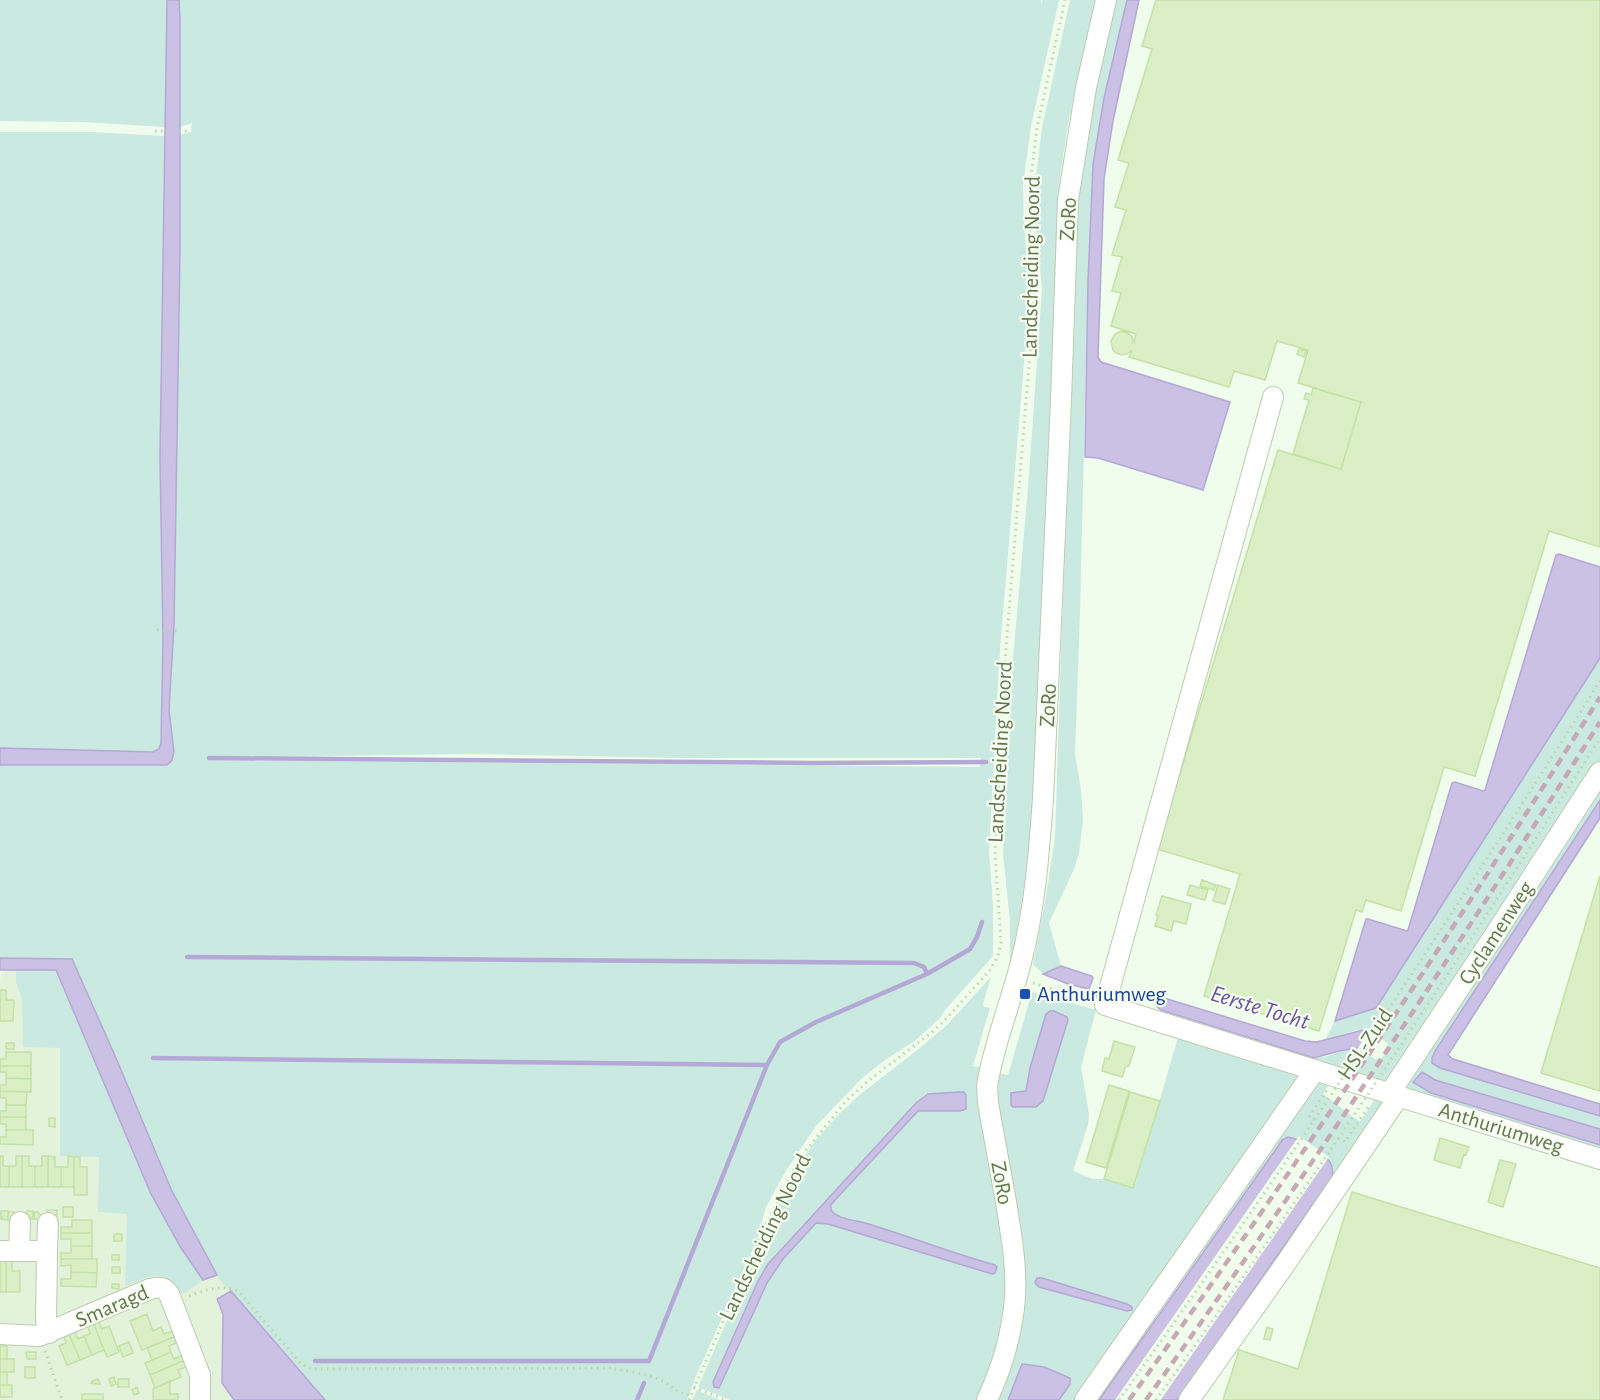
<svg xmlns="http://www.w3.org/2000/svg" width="1600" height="1400" font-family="'Alegreya Sans',sans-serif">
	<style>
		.residential { fill: #e3f3db }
		.green { fill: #cae9e0; fill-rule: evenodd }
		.water { fill: #cac1e5; stroke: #b4a8d6; stroke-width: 1.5 }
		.pier { fill: #f0fcec }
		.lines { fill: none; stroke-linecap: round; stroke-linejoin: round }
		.stream { stroke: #b4a8d6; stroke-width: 4.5 }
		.building { fill: #daefc5; stroke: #c4e1a6; stroke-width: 1.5 }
		.minor-casing { stroke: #bcccaf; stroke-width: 22 }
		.path { stroke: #bed5a8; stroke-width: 3; stroke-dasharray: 1.5 4.5; stroke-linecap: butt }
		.minor { stroke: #fff; stroke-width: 20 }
		.rail { stroke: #c6a9b3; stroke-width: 4.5; stroke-dasharray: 9 6; stroke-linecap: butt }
		.path-bridge { stroke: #bed5a8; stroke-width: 3; stroke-dasharray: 1.5 4.5; stroke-linecap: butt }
		.transit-dot { fill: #1a4fb4; stroke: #f6fef2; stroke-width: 2 }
		.labels { text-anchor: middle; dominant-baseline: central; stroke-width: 4.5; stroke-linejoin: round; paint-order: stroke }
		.street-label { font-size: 22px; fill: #64764f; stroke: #f6fef2 }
		.transit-label { font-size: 22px; fill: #164399; stroke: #f6fef2; text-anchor: start }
		.water-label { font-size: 24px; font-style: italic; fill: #68549c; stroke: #f6fef2 }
	</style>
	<rect width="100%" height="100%" fill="#f0fcec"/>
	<path class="residential" d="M30,916l335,484h-365v-422z"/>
	<path class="green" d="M0,0h167l-1,127 -84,-5 -82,-1z
		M179,0h862v4l1,-4h17l-28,126 -8,59 1,44 6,62 -30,358 -5,89 -6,113 4,53v52l-48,54 -5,8 -24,22 -31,20 -24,19 -45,47 -31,46 -20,37 -6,26 -63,141 -9,24h-362l-105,-120 -49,-91 -27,-63 -89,-156 96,224 30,54 22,32 -18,13 -9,2c-12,-30 -28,-17 -51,-9l2,-72 -29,-2 1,-55 -39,-1v-108l-37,-1 -1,-48 -6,-16v-24l-16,-1v-193h167l7,-13 -5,-42 5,-85 6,-372v-118l11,-3 1,-9 -12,4zM475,754l204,4h302l-1,9 -772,-7v-3z
		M1070,0h25l-27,124 -8,53 -7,220 -20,423 -7,65 -16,82v-46l-7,-67 10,-195 16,-183 13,-187 -6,-61 -1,-43 7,-57z
		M1114,0h13l-23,98 -11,66 -5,117 -8,331 -5,142 6,36 2,31 -4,32 -5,16 -25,54 12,43 -18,8 -10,-10 13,-68 9,-58 7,-216 13,-303v-98l5,-55 11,-59z
		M0,132h91l73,4 -1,504 -2,103 -2,6 -6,3 -153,-4z
		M1600,658v142l-165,251 -3,7v5l8,5 160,48v13l-165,-49 -12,-8 -9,10 12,9 9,4 165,50v6l-297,-91c6,-3 8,-2 14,-2 16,-1 30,-13 47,-8l-7,-20 -32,10 10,-19 41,-13z
		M991,977l-8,27 1,3 6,1 -17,58 9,2c3,31 4,61 7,91 4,29 11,57 15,86 6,54 -6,107 -28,155h-246l-32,-13 83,-190 22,-38 12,-18 23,-26 20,-19 58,-45 31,-26zM959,1092h5l2,4v13l-6,2h-42l-85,92 -2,7 6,6 30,8 82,27 46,14 1,1 -4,8 -164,-50 -12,-1 -33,36 -16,24 -47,103 -1,2 -6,-2v-4l62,-127 141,-152 9,-8z
		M1032,992l64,18 -15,57 8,47 -1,11 -15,46 20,8h11l30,9 45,-154 125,39 -226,327h-19l11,-18v-4l-3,-2 -23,-9 -22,-3 -14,36h-10c14,-29 20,-57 25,-89l-26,-213 -1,-14 3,-11 9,2z
		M1316,1081h15l-8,13 37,28 16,-25 6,3 3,6 -200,294h-8l152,-217 -27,-42c-5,-2 -11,-5 -17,-3l-134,186 -52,76h-9z
		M697,1390l23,10h-28z"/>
	<path class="water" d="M167,0h12l1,21v232l-6,372 -5,85 5,42 -2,8 -5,5h-167v-17l153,4 6,-3 2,-6 2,-103 -3,-183z
		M1127,0h12l-26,121 -9,58 -6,178 3,5 129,40 -27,88 -105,-32 -13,-1 3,-176 5,-117 11,-66z
		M1559,554l41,13v91l-224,350 -41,13 31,-102h2l39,12 1,-1 44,-147 3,-1 28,9 2,-1 71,-235z
		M1600,800v18l-152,237 5,4 147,45v12l-160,-48 -8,-5v-5l3,-7z
		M0,958l72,1 44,99 55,131 46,86 -14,5 -22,-32 -30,-54 -95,-224h-56z
		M1061,966l31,10 1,2 -4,11 -21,-5 -25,-10z
		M1159,998h5l141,43 12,1 46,-12 22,15 -21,5 -7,-2 -18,3 -25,7 -153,-48 -4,-3z
		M1050,1011h4l13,6 1,3 -25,81 -7,6h-23l-2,-2v-12l15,-2 4,-23 16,-54z
		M1422,1072l13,8 165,49v16l-169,-52 -18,-11z
		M959,1092h5l2,3v14l-6,2h-42l-82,88 -5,6v5c6,9 23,10 34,13 44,13 86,30 130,42l2,2 -2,6 -3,1 -164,-50 -12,-1 -33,36 -16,24 -47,103 -1,2 -5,-1 -1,-5 45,-101 10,-17 148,-161 12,-9z
		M1288,1137c10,1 36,17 42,25 3,5 3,9 2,15l-146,210 -9,13h-78l180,-255 3,-5z
		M1037,1278h5l85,26 5,3v3l-5,1 -88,-24 -4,-4z
		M231,1291l94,109h-91l-12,-17 1,-69 -6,-15z
		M1022,1364l22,3 26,11v6l-11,16h-51z"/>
	<path class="pier" d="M1370,1030l17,13 2,3 -1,5 -7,7 -6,1 -12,-7 -7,-1z
		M1299,1136l30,21 -167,241 -1,2h-46z"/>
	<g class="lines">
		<path class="stream" d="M209,758l605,5 172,-1
			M187,957l727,6 10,4 3,7
			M153,1058l614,7
			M315,1361h334l118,-296 13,-23 36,-20 111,-48 43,-25 7,-12 5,-15
			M637,1400l7,-17"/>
	</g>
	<path class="building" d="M1156,0h444v547l-51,-16 -74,245 -31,-9 -43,144 -35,-11 -4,12 -6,-2 -37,121 -115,-35 36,-122 -83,-25 121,-399 63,19 20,-67 -63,-19 10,-33 -31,-9 -12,39 -31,-9 -5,16 -100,-30 3,-7 -5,4 -5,1 -6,-2 -3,-3 -2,-9 4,-7 6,-3 7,2 4,4 2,6 2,-9 -25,-8 10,-33 -9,-2 10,-34 -10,-2 14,-45 -11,-3 14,-44 -11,-3 34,-111 -10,-3z
		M1299,349l7,2 -2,6 -7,-3z
		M1313,388l48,14 -20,67 -48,-15 16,-54 -5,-1 2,-6 5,2z
		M1600,876v215l-59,-18z
		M1202,880l14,5 -2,5 -14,-4z
		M1190,885l18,5 -3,10 -18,-5z
		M1218,885l12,4 -5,15 -12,-3z
		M1162,896l29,8 -5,20 -12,-3 -3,10 -16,-5 3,-10 -2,-1z
		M0,990h6v10h8l-1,21h-13z
		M1114,1041l21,6 -6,19h-3l-4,11 -20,-6 3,-13 4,1z
		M6,1043h8v6h-8z
		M6,1052h25v14h-31v-7h6z
		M0,1066h31v13l-25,-1v-6h-6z
		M6,1078l25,1v13l-31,-1v-6h6z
		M1109,1085l20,6 -23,77 -20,-6z
		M0,1091l27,1 -1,13h-20v-7h-6z
		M1130,1092l30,9 -27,87 -29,-9z
		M6,1105h20v12h-26v-6h6z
		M0,1117h26v13h-20v-6h-6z
		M49,1118h6v9l-6,-1z
		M6,1130h27v15l-33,-1v-7h6z
		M1440,1138l29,9 -3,8 -2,-1 -4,14 -26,-8z
		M0,1156h3v10h6v21h-9z
		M16,1156h6v31h-13v-21h7z
		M22,1156h7v10h6v21h-13z
		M42,1156h6v31h-13v-21h7z
		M48,1156l7,1v10h6v20h-13z
		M68,1156l6,1v30h-13v-20h7z
		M74,1157h6v10h7v28h-13z
		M1500,1160l16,4 -13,43 -15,-5z
		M1352,1192l248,76v132h-377l16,-50 59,19z
		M63,1207h10v10h-10z
		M47,1210h10v7h-10z
		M1,1211h7v9l-7,-1z
		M27,1211h6v8h-7z
		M8,1212h6v8h-6z
		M34,1212h4l3,4v4l-7,-1z
		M72,1220h20v13h-31v-6h11z
		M61,1233h31v13h-21v-7h-10z
		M114,1234h8v7h-8z
		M71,1246h21v13h-31v-6h10z
		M112,1255h7v5h-7z
		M61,1259h36v14l-26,-1v-7l-10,1z
		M0,1261h6v31h-6z
		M6,1261h6v10h8v21h-14z
		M112,1267h8v6h-8z
		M71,1272l26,1 -1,14 -35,-1v-7h10z
		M112,1284h7v5l-7,-1z
		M147,1314l6,17 8,-4 3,7 9,-3 3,5 -34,14 -12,-29z
		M98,1320l4,9 7,-3 10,26 -12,5 -14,-35z
		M93,1322l11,28 -12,5 -8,-19 6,-2 -3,-10z
		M1267,1327l6,2 -3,11 -6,-1z
		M74,1330l4,9 6,-3 8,19 -12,5 -12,-28z
		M68,1332l12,28 -13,5 -8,-19 7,-3 -3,-9z
		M176,1336l2,6 -9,4 2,6 -19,8 -5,-12z
		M129,1342l4,11 -10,4 -4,-11z
		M0,1346h7v13h-7z
		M26,1352h10v7h-9z
		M171,1352l3,7 9,-4 2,5 -35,15 -5,-12z
		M0,1359h14v13h-14z
		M185,1360l3,6 -10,4 3,7 -26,11 -5,-13z
		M25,1367h10v11h-10z
		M0,1372h7v13h-7z
		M114,1377l2,7 -5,2 -2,-7z
		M98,1379l2,5 -9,-1 1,-2z
		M118,1379h11v8h-11z
		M170,1381v13h8v6h-25v-11z
		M0,1385h12v12h-12z
		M137,1387l2,6 -5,2 -2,-5z
		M82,1394h21v6h-21z"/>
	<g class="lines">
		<defs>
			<path id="minor" d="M1273,397l-168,608 495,154
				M1390,1093l102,-154 108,-167
				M0,1251h47l-1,70 3,12
				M19,1251l1,-29
				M47,1251l1,-28
				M0,1334l39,2 111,-47c9,-2 14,-3 19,5l31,81v25
				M987,1400c15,-32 25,-66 28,-102 2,-32 -4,-64 -9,-96 -6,-33 -12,-66 -18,-99l-1,-17c7,-44 25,-86 35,-128 13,-52 17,-105 21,-159l18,-399 7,-200 18,-112 20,-88
				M1085,1400l230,-330
				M1189,1400l97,-137 113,-167"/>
		</defs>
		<use href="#minor" class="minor-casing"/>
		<path class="path" d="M155,131h33
			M157,630l24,1
			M1033,983l56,17
			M1314,1120l-5,-3 18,-27
			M1338,1138l7,4 25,-38
			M189,1296c17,-6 32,-12 49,-5l63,73 11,5 299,-1c16,3 35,5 49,12 14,6 13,12 31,15
			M45,1351l17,49
			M694,1387l32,13
			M689,1400l75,-172 35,-69 47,-58 22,-20 63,-48 16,-15 43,-48 8,-14 3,-14 -6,-90 10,-192 30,-369 -5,-63v-43l7,-57 28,-128"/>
		<use href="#minor" class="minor"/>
		<path class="rail" d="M1129,1400c165,-229 321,-464 471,-703
			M1146,1400c158,-221 309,-448 454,-678"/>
		<path class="path-bridge" d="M1119,1400c168,-234 328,-475 481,-719
			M1156,1400c155,-216 302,-438 444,-662"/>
	</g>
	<rect class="transit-dot" x="1019" y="988" width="12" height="12" rx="3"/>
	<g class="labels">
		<g class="street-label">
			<text transform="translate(1068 219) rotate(-87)">ZoRo</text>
			<text transform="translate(1031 267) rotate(-89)">Landscheiding Noord</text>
			<text transform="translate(1048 705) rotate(-87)">ZoRo</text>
			<text transform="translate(1000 752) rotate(-87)">Landscheiding Noord</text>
			<text transform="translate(1496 933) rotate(-57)">Cyclamenweg</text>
			<text transform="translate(1365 1044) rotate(-56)">HSL-Zuid</text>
			<text transform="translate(1501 1128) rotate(17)">Anthuriumweg</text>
			<text transform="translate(1002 1183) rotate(80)">ZoRo</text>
			<text transform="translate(765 1237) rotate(-64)">Landscheiding Noord</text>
			<text transform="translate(112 1306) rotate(-23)">Smaragd</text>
		</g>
		<g class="transit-label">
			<text x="1037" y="994">Anthuriumweg</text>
		</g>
		<g class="water-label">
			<text transform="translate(1260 1008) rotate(17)">Eerste Tocht</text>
		</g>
	</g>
</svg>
